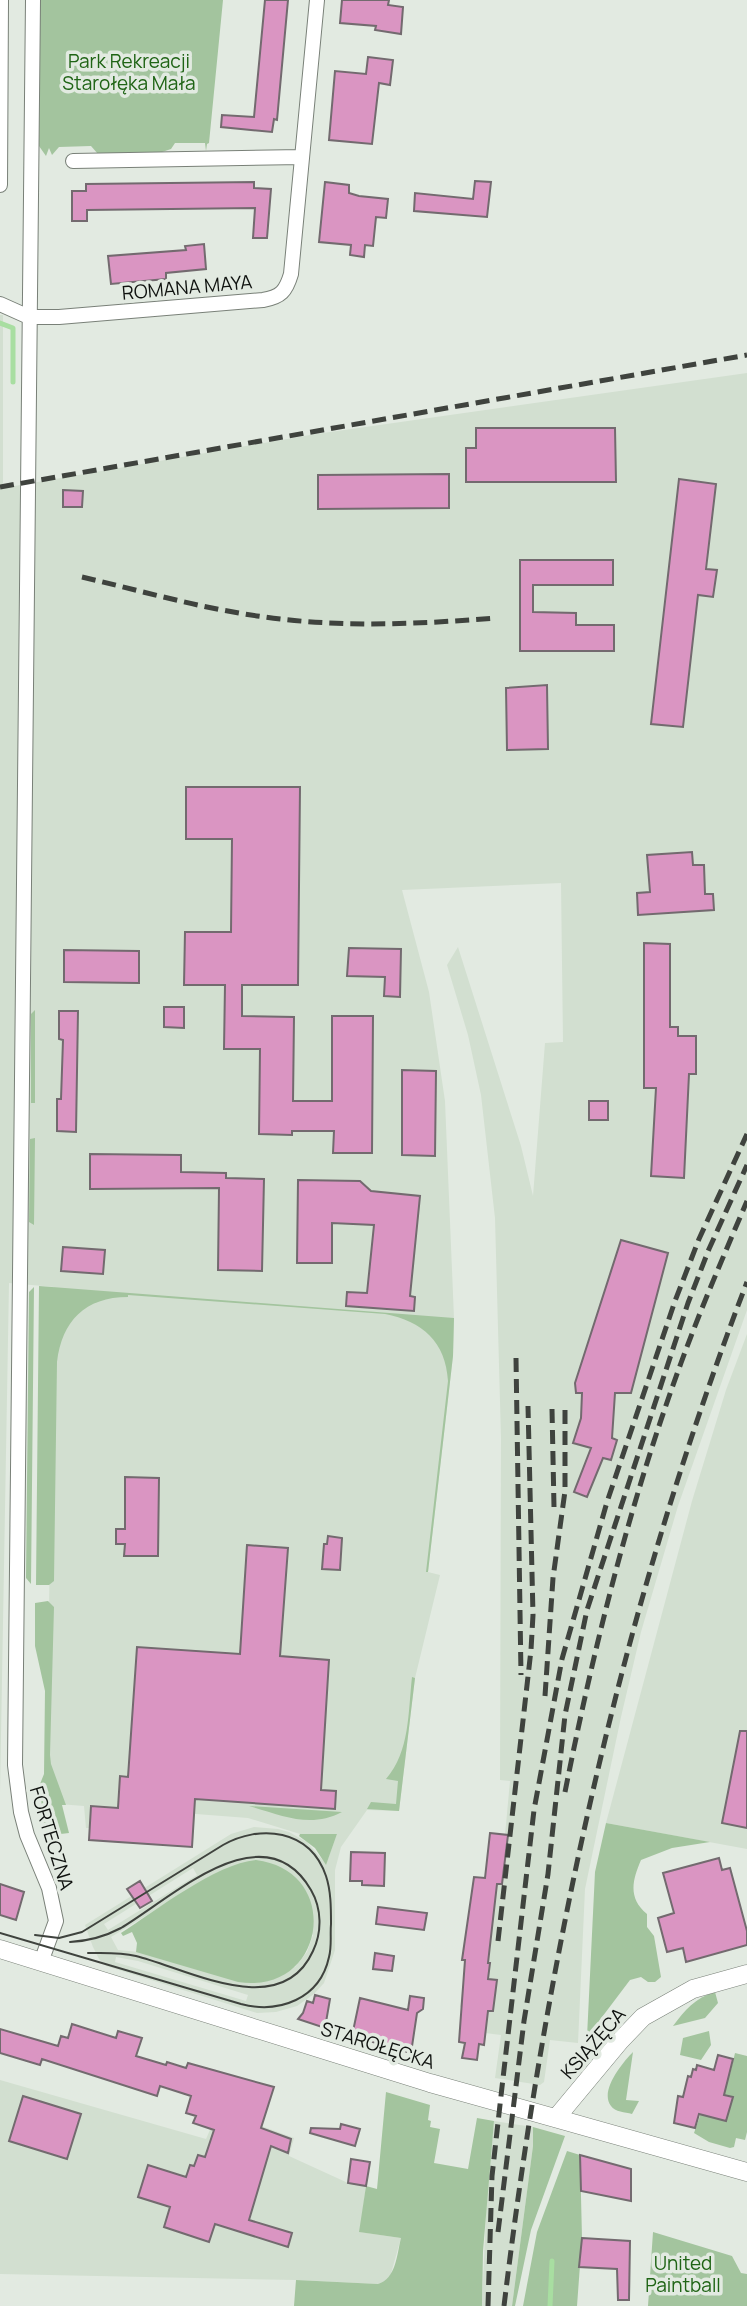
<svg xmlns="http://www.w3.org/2000/svg" width="747" height="2306" font-family="Manrope,sans-serif">
	<style>
		.built { fill: #d2dfd0; fill-rule: evenodd }
		.green { fill: #a3c49e }
		.lines { fill: none; stroke-linecap: round; stroke-linejoin: round }
		.stream { stroke: #a8dea1; stroke-width: 5 }
		.building { fill: #da95c2; stroke: #736a6f; stroke-width: 2 }
		.minor-casing { stroke: #798078; stroke-width: 16 }
		.tertiary-casing { stroke: #798078; stroke-width: 19 }
		.minor { stroke: #fff; stroke-width: 14 }
		.tertiary { stroke: #fff; stroke-width: 18 }
		.tram { stroke: #3f433e; stroke-width: 2 }
		.rail { stroke: #3f433e; stroke-width: 5; stroke-dasharray: 14 7; stroke-linecap: butt }
		.labels { text-anchor: middle; dominant-baseline: central; stroke-width: 7; stroke-linejoin: round; paint-order: stroke }
		.park-label { font-size: 19px; fill: #1f6415; stroke: #e2eae1 }
		.street-label { font-size: 19px; fill: #0f120f; stroke: #e2eae1 }
	</style>
	<rect width="100%" height="100%" fill="#e2eae1"/>
	<path class="built" d="M0,315h3v173l313,-54 431,-61v937l-69,196 -37,126 -20,85 -36,172 -7,154 -28,-3 -6,42 -4,3 -45,-7 6,-43 -16,-2 3,-22 -28,-4 4,-31 23,3 10,-95h5l6,-48 -3,-1 5,-54 -10,-1 1,-342 -6,-220 -14,-123 -13,-60 -21,-70 11,-18 63,199 12,50 12,-153 18,-1 -2,-159 -159,7 27,102 16,109 9,217 -1,38 -25,216 12,3 -25,103 -16,133 -32,-1 -26,37 -6,23v80l-11,33 -10,11 -17,12 -21,6 -19,1 -151,-47 -7,-7 -6,-12 -8,-22 146,-91 23,-7 24,2 11,3 18,10 19,22 11,-30h-37l-52,-16 -156,-12 -2,22h-4l-2,-22 -38,-3 8,-516 -45,-4 -9,510zM193,1868l4,7 -89,55 -4,-6zM218,1872l95,63 -6,17 -12,15 -177,-17 -7,-13zM116,1957l22,4 110,34 -2,6 -131,-39z
		M747,1334v515l-141,-26 86,-322 34,-111z
		M0,2080l206,59 7,-16 43,1 38,14 -5,18 59,27 18,3 -6,46 41,6 -11,39 -5,5 -7,2 -82,-4 -296,-6z
		M494,2121l39,6v19l-21,160h-30l5,-118z"/>
	<path class="green" d="M40,0h183l-14,143 -2,1 -1,7 -1,-8h-30l-4,6 -9,3 -64,2 -7,-8 -32,1 -7,8 -3,-7 -3,8 -7,-10z
		M35,1010v93h-4v-89z
		M35,1138l-1,87 -5,-3 1,-83z
		M39,1286l415,32 -1,38 -25,216h-2l22,-191c-2,-39 -26,-60 -63,-67l-257,-19v2c-43,0 -66,24 -71,65l-3,219 -5,4h-13z
		M34,1287l-3,297 -5,-6 3,-286z
		M48,1601l6,6 -4,148 1,9 15,41h-4l7,28 -25,3 -4,-52 4,-10 1,-83 -10,-45v-43z
		M412,1677l3,1 -16,133 -32,-2 4,-7 25,2 2,-23 -12,-2c24,-28 22,-67 26,-102z
		M249,1806l93,6c-32,17 -61,3 -93,-6z
		M606,1823l104,19 -38,6 -31,12c-9,21 -13,38 6,54v13l7,9 7,41 -6,5h-7l-7,-5 -11,3 -43,57 8,-165z
		M300,1834h37l-11,31 -11,-17 -16,-12z
		M256,1860c88,11 70,136 -18,122l-102,-30 1,-9 -5,-11 -9,4 -2,-3c36,-23 94,-69 135,-73z
		M715,1992l3,11 -13,15 -32,8c12,-16 22,-28 42,-34z
		M709,2031l2,14 -10,15 -21,-5 3,-17z
		M633,2052l-7,48 13,1 -7,13c-7,-2 -17,-2 -21,-8 -12,-15 12,-44 22,-54z
		M735,2053l12,3v76l-2,8 -9,-2 -2,9 -4,1 -21,-6 -15,-9 22,-63 14,4z
		M386,2092l44,13 -2,15 3,1 -1,6 10,2 -6,34 34,6 9,-51 17,3 -11,130 -1,55h-188l2,-26 82,4c18,-5 19,-30 23,-46l-42,-6 7,-46 11,3z
		M533,2127l32,9 -34,94 -16,76h-3l21,-160z
		M567,2151l13,4 2,83 -5,68h-54l14,-74z
		M653,2232l79,24 9,17 6,1v32h-99z"/>
	<g class="lines">
		<path class="stream" d="M0,323l13,5v54
			M550,2306l2,-45"/>
	</g>
	<path class="building" d="M265,0h23l-11,120 -3,-1 -2,13 -51,-5 1,-12 32,2z
		M342,0h47l-1,5 15,2 -2,27 -26,-4 1,-4 -36,-3z
		M368,57l25,3 -3,25 -11,-2 -7,61 -43,-4 6,-69 31,3z
		M475,181l16,1 -4,35 -73,-6 1,-18 58,6z
		M254,182v6l17,1 -4,49h-14l2,-30 -168,2v11h-15v-30h14v-7z
		M325,182l24,3v8l10,3 29,3 -2,19 -10,-1 -3,29 -8,-1 -1,12 -14,-2 1,-10 -32,-3z
		M204,244l2,25 -40,4v6l-55,5 -3,-28 78,-6 -1,-4z
		M476,428h139l1,54h-150v-34h10z
		M449,474v34l-131,1v-34z
		M679,479l37,5 -10,85 11,1 -4,27 -15,-2 -15,132 -32,-3z
		M63,490l20,1 -1,16h-19z
		M520,560h93v25h-80v27l43,1v12h38v26h-94z
		M547,685l1,64 -41,1 -1,-62z
		M186,787h114l-2,198h-56v31l52,1 -1,84h39v-85h41l-1,137h-39l1,-22h-42v4l-33,-1 1,-85h-36l1,-64h-41l1,-53h46l1,-93h-46z
		M692,852l1,13h11l1,29h8l1,16 -76,5 -1,-22 13,-1 -3,-37z
		M644,943l26,1v83h8v9h18v38h-7l-5,104 -33,-2 5,-88h-12z
		M349,948l52,1 -1,48 -16,-1 1,-19 -38,-1z
		M64,950l75,1v32l-75,-1z
		M164,1007h20v21l-20,-1z
		M59,1011h19l-2,121 -19,-1v-32h4l2,-59 -4,-1z
		M402,1070l34,1 -1,85 -33,-1z
		M589,1101h19v19h-19z
		M90,1154l91,1v17l45,1v5l38,1 -2,92 -44,-1 1,-82 -129,1z
		M298,1180l62,1 11,10 49,5 -10,100 5,1 -1,14 -68,-5 1,-14 20,1 7,-68 -42,-2v40h-35z
		M621,1240l47,13 -37,140h-16l-3,45 5,2 -6,20 -8,-2 -16,39 -13,-5 17,-44 -18,-5 8,-25 1,-25h-6l-1,-10z
		M63,1247l42,3 -2,24 -42,-3z
		M125,1477l34,1 -1,78h-34l1,-12h-9v-15h9z
		M328,1536l14,2 -2,32 -18,-1 2,-25h3z
		M247,1545l41,3 -8,108 49,4 -8,130 15,1 -1,18 -140,-10 -3,48 -103,-7 2,-34 27,2 2,-32 8,1 9,-130 103,7z
		M740,1731h7v97l-25,-5z
		M490,1833l18,2 -6,49h-5l-9,79h2l-2,16 9,1 -4,31h-5l-4,34 -5,-1 -2,16 -15,-2 3,-15 -6,-1 6,-82h-3l12,-83 11,1z
		M351,1852l34,1 -1,33 -22,-1v-4h-12z
		M719,1858l3,12 8,-2 17,63v14l-61,17 -3,-14 -16,4 -9,-34 16,-5 -11,-40z
		M140,1881l12,20 -12,7 -13,-19z
		M0,1884l24,8 -8,28 -16,-5z
		M378,1907l49,6 -3,17 -48,-6z
		M375,1953l19,3 -2,15 -19,-2z
		M315,1995l15,4 -5,29 -27,-9 5,-6 4,-12 6,2z
		M410,1996l14,2 -1,11 -6,4 -6,40 -59,-17 8,-38 48,12z
		M72,2024l44,14 2,-7 24,7 -6,18 30,9 1,-3 19,6 2,-5 86,24 -13,41 30,11 -3,14 -17,-7 -22,74 43,13 -4,14 -73,-23 -6,18 -45,-15 6,-20 -32,-10 10,-32 38,12 4,-12 4,1 4,-11 7,2 9,-27 -21,-7 3,-7 -10,-3 5,-17 -31,-10 -3,10 -115,-37 -2,6 -40,-12v-24l58,17 3,-10 7,2z
		M718,2055l15,4 -9,36 9,2 -7,24 -27,-7 -4,14 -21,-5 4,-27 5,1 5,-21 3,1 2,-8 3,1 1,-5 17,5z
		M23,2096l58,18 -14,45 -58,-18z
		M341,2124l19,5 -5,17 -45,-13 1,-5 29,1z
		M580,2155l51,14v32l-50,-10z
		M351,2159l19,3 -4,24 -18,-3z
		M582,2238l48,3 -1,59h-11l-1,-31 -38,-2z"/>
	<g class="lines">
		<defs>
			<path id="minor" d="M33,0l-18,1765 6,47 6,23 22,53 7,33 -15,41
				M73,161l229,-4
				M0,185l1,-185
				M0,304l29,13h30l204,-17c18,-3 23,-9 28,-26l26,-274"/>
			<path id="tertiary" d="M0,1949l430,134 317,89
				M556,2118l64,-77 23,-24 50,-28 54,-15"/>
		</defs>
		<use href="#minor" class="minor-casing"/>
		<use href="#tertiary" class="tertiary-casing"/>
		<use href="#minor" class="minor"/>
		<use href="#tertiary" class="tertiary"/>
		<path class="tram" d="M0,1933l241,71c38,10 79,-5 88,-47 3,-11 1,-22 2,-33 0,-16 0,-33 -5,-48 -16,-47 -66,-52 -103,-31l-141,87 -23,6 -24,-3
			M70,1942c19,-1 34,-5 51,-14 51,-30 143,-119 190,-38 11,19 11,42 2,61 -32,71 -125,18 -177,5 -16,-4 -32,-3 -48,-3"/>
		<path class="rail" d="M0,487l747,-132
			M82,577c60,14 121,32 183,40 77,11 154,7 231,1
			M516,1358l5,317
			M552,1409l2,98
			M545,1696l8,-118 12,-87v-81
			M565,1792c29,-146 65,-290 116,-429 20,-55 43,-108 66,-162
			M498,1941l33,-291 2,-35 -5,-209
			M498,2232l26,-211 24,-147 17,-159 22,-105 101,-307 21,-54 38,-84
			M488,2306l4,-130 10,-89 32,-277 28,-151 45,-157 68,-201 24,-62 48,-105
			M504,2306c42,-349 117,-696 243,-1024"/>
	</g>
	<g class="labels">
		<g class="park-label">
			<text x="129" y="61">Park Rekreacji<tspan x="129" dy="22">Starołęka Mała</tspan></text>
			<text x="683" y="2263">United<tspan x="683" dy="22">Paintball</tspan></text>
		</g>
		<g class="street-label">
			<text transform="translate(187 287) rotate(-5)">ROMANA MAYA</text>
			<text transform="translate(52 1838) rotate(73)">FORTECZNA</text>
			<text transform="translate(593 2043) rotate(-49)">KSIĄŻĘCA</text>
			<text transform="translate(378 2045) rotate(17)">STAROŁĘCKA</text>
		</g>
	</g>
</svg>
